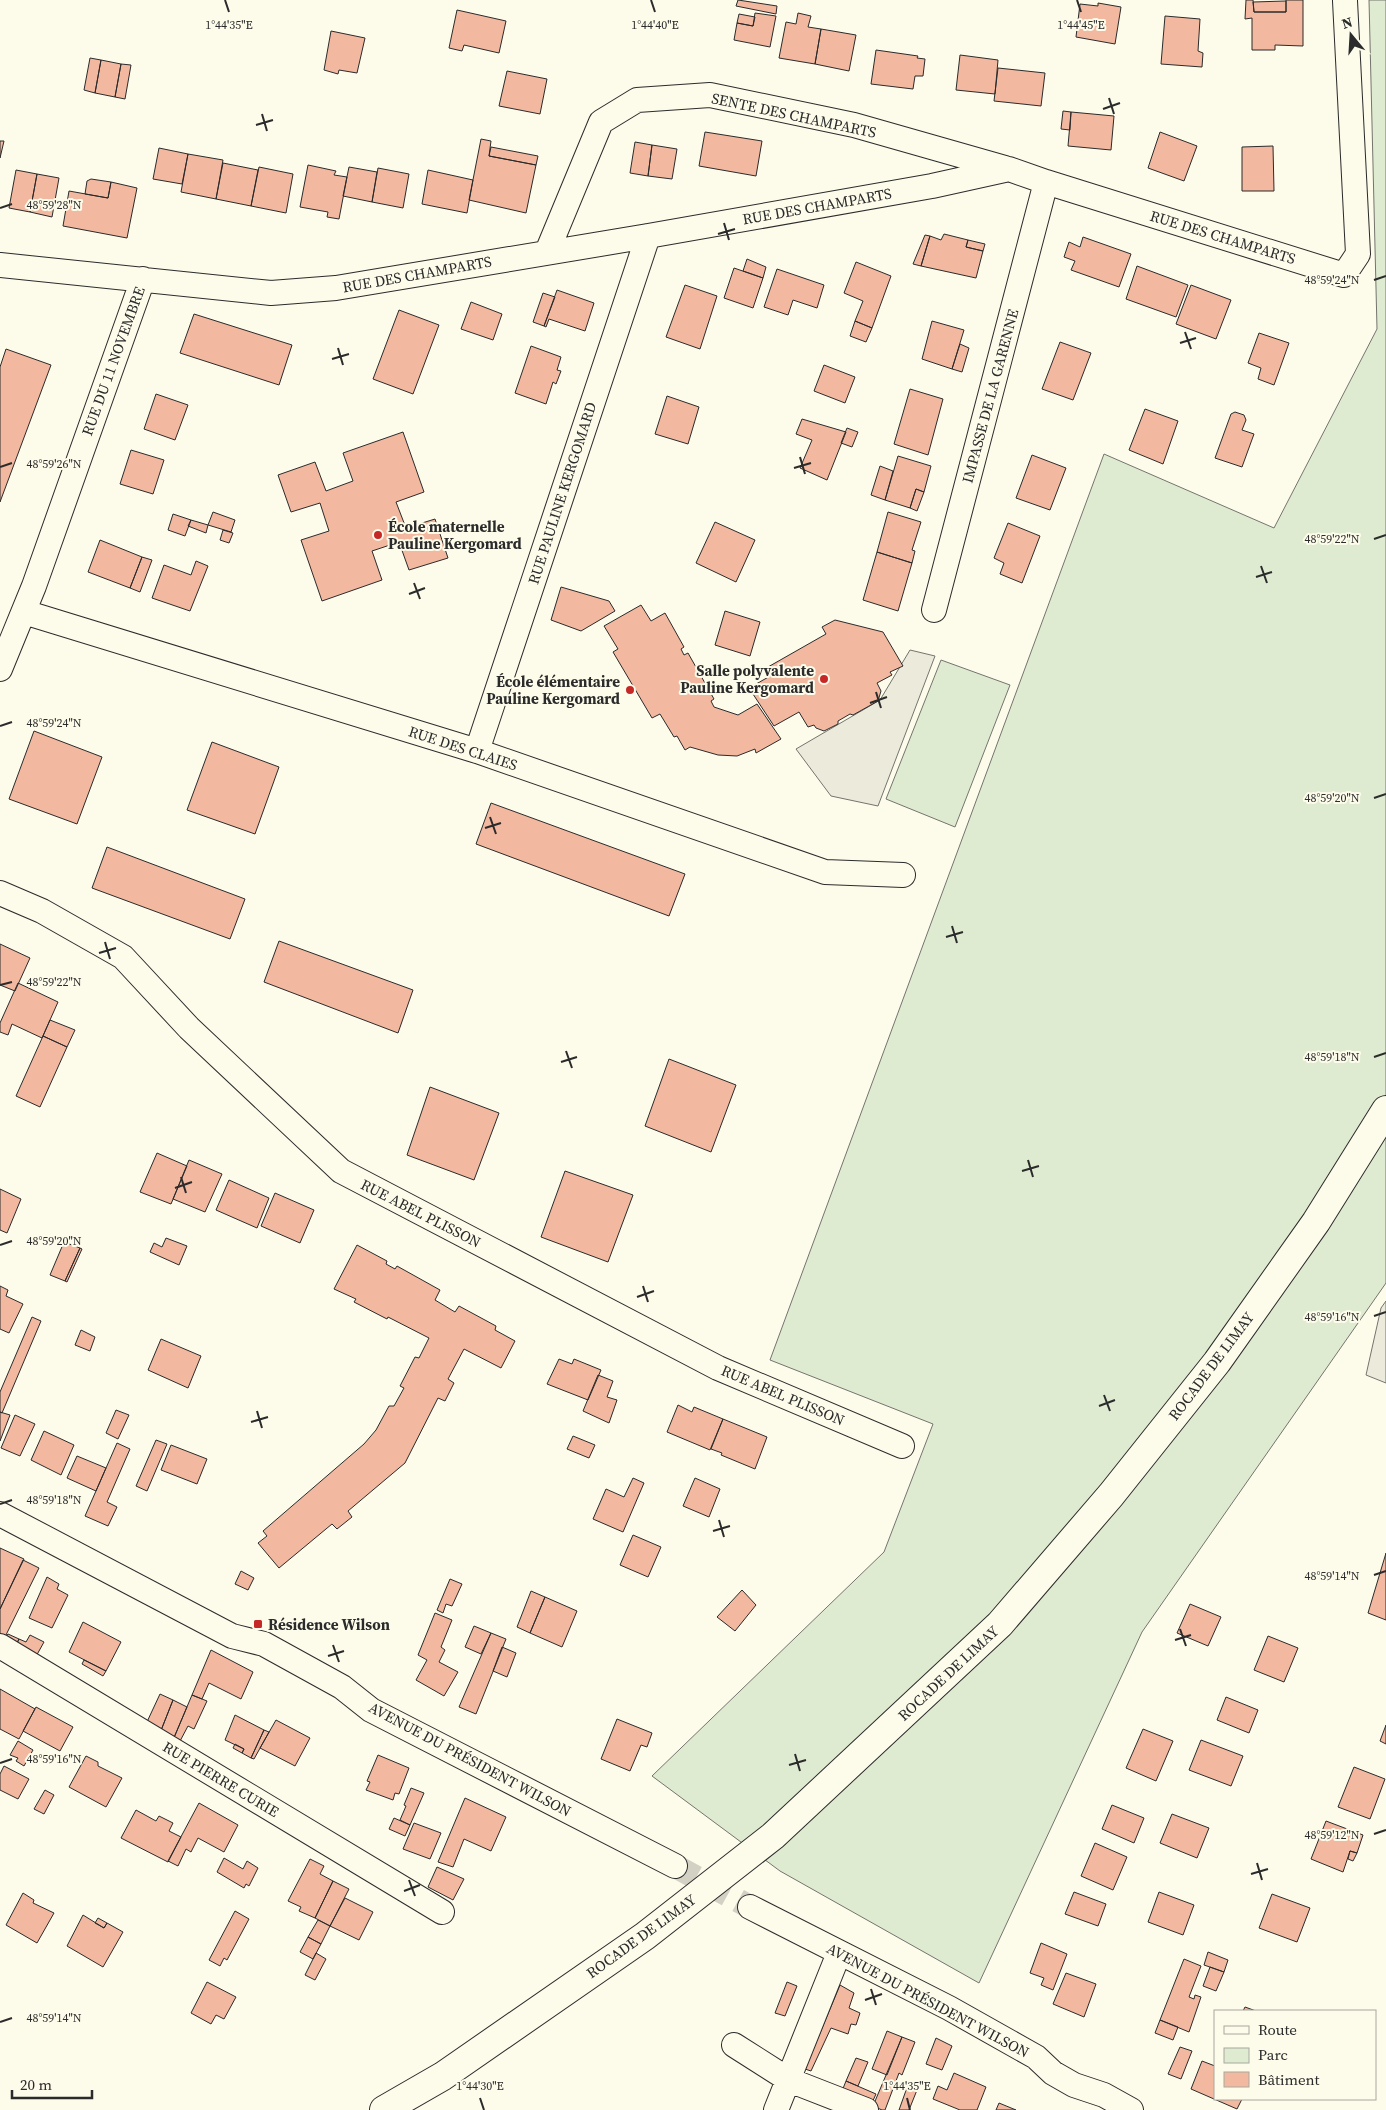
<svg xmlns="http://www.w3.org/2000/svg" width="1386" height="2110" font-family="'Source Serif 4',serif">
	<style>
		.green { fill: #deebd1; stroke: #74746e }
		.parking { fill: #eceadb; stroke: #74746e }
		.building { fill: #f2b8a0; stroke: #2b2b2b }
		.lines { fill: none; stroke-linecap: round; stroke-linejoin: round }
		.street-tunnel { stroke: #d3d1c4; stroke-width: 24; stroke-dasharray: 24 12; stroke-linecap: butt }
		.street-casing { stroke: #2b2b2b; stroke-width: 26 }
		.primary-casing { stroke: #2b2b2b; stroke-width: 30 }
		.street { stroke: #fdfbea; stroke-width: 24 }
		.primary { stroke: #fdfbea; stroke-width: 28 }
		.ticks { fill: none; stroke: #2b2b2b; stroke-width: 2 }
		.poi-dot { fill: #c62828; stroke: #fdfbea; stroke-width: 2 }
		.labels { text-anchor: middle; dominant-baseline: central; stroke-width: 4; stroke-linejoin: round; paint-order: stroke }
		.street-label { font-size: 15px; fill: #2b2b2b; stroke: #fdfbea }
		.poi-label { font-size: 15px; font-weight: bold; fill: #2b2b2b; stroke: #fdfbea; text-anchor: start }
		.ticks-label { font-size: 12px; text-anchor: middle; fill: #2b2b2b; stroke: #fdfbea; stroke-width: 4; stroke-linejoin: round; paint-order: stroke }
	</style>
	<rect width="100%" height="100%" fill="#fdfbea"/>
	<path class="green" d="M1369,0h17v1283l-244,349 -163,351 -199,-112 -128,-95 232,-224 49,-128 -163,-64 334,-906 170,74 103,-199z
		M941,660l69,25 -55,142 -69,-28z"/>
	<path class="parking" d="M910,650l25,6 -57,150 -47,-10 -35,-47 84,-49z
		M1386,1301v82l-20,-8 15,-67z"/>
	<path class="building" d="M738,0l39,6 -1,8 -40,-8z
		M1246,0h7l1,12h32v-12h17v46l-28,-1v5h-23v-32l-7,1z
		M1286,1v11h-32l-1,-10z
		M1098,3l23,4 -6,37 -39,-7 4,-33 18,2z
		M457,10l49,11 -7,32 -35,-8 -2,6 -13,-3z
		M755,13l21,3 -6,31 -36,-7 3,-17 16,3z
		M798,13l13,3 -3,11 13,2 -6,35 -36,-6 7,-36 10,2z
		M739,14l16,3 -2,9 -16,-3z
		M1165,16l35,3 -2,32 5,2 -1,14 -41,-3z
		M821,29l35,6 -7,36 -34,-7z
		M331,31l34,7 -8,35 -18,-3 -1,4 -14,-4z
		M876,50l42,6 -1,2 8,1 -2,17h-8l-2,13 -42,-5z
		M960,55l38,5 -3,34 -39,-4z
		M90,58l11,2 -6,33 -11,-3z
		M101,60l20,4 -6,33 -20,-4z
		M121,64l10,1 -6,34 -10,-2z
		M998,68l47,5 -4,33 -47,-5z
		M507,71l40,8 -7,35 -41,-8z
		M1063,111l8,1 -1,18 -9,-1z
		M1071,112l43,4 -3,34 -43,-4z
		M705,132l57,9 -6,35 -57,-10z
		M1160,132l37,14 -13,35 -36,-13z
		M481,139l10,2 -2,15 47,9 -10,48 -57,-13z
		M0,141h4l-4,17z
		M635,142l17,3 -4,31 -18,-3z
		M652,145l25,4 -5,30 -24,-3z
		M1273,146l1,45h-32v-44z
		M491,147l47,9 -2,9 -47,-9z
		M159,148l29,6 -6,30 -29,-5z
		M188,154l35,6 -7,39 -35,-7z
		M223,163l35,7 -7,36 -35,-7z
		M308,165l28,6 -2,4 13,2 -8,42 -12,-2 1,-5 -28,-5z
		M259,167l34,7 -7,39 -35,-7z
		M349,167l28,5 -5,30 -29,-6z
		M378,168l31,6 -6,34 -31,-6z
		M16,170l21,4 -7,38 -21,-4z
		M428,170l45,10 -6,33 -45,-9z
		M37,174l22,4 -7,39 -22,-5z
		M91,179l20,3 -3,16 -23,-4 2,-13z
		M111,182l26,6 -10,50 -64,-12 6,-35 39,7z
		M944,234l24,6 -2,7 17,4 -7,27 -55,-12 9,-30 11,4z
		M925,235l5,1 -9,30 -8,-2z
		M1083,237l48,17 -12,33 -48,-17 4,-9 -11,-4 5,-15 11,5z
		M968,240l17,4 -2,7 -17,-4z
		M747,259l19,8 -3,11 -20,-7z
		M856,262l35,14 -19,52 -17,-7 8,-20 -19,-8z
		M1137,266l51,19 -12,32 -50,-18z
		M734,268l29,10 -10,30 -29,-10z
		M777,269l47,16 -7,23 -24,-8 -5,15 -24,-8z
		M685,285l32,11 -17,53 -34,-12z
		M1191,285l40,15 -15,39 -40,-15z
		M557,290l37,13 -9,28 -36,-12 -3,8 -2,-1z
		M543,293l12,4 -11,29 -11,-4z
		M471,302l31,12 -9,26 -32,-11z
		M399,310l40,15 -26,69 -40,-15z
		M194,314l98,31 -13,40 -99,-32z
		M855,321l17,7 -6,14 -16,-6z
		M932,321l32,9 -12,39 -30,-10z
		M1259,333l30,10 -15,42 -16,-6 3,-11 -13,-5z
		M1060,342l31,11 -18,47 -31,-11z
		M960,344l9,4 -7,24 -10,-3z
		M531,346l30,11 -4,13 4,1 -5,13 -3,-2 -7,22 -31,-11z
		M6,349l45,16 -51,137v-135z
		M824,365l31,12 -10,26 -31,-12z
		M910,389l33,10 -15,56 -34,-11z
		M156,394l32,11 -13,35 -31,-11z
		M667,396l32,11 -11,37 -33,-10z
		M1145,409l33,12 -15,43 -34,-14z
		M1235,412l9,3 2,5 -4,10 12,4 -12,33 -27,-9 16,-44z
		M802,419l44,13 -19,48 -27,-12 12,-28 -16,-6z
		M847,428l11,4 -6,15 -11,-4z
		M403,432l21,60 -28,10 10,26 29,-9 13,39 -39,12 -10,-28 -27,9 10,29 -60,21 -21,-61 28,-9 -9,-28 -29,9 -13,-37 37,-13 11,29 27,-10 -10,-28z
		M131,450l33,10 -11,34 -33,-10z
		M1032,455l34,13 -16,42 -34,-12z
		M898,456l33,10 -7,26 -8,-3 -6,19 -25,-8z
		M880,466l13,5 -8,29 -14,-5z
		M916,489l8,3 -7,19 -7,-3z
		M213,512l22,8 -4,12 -23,-7z
		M888,512l33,10 -9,28 3,1 -3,12 -35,-11z
		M173,514l18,6 -6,16 -17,-6z
		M191,520l17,5 -2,8 -18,-7z
		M715,522l40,18 -19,42 -40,-19z
		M1008,523l32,13 -18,47 -22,-9 4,-11 -10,-5z
		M223,530l10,3 -4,10 -9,-3z
		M100,540l42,17 -12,31 -42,-16z
		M877,552l35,11 -14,48 -35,-11z
		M142,557l10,3 -12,32 -10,-4z
		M196,561l12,5 -18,45 -38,-13 12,-33 27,10z
		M561,587l48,14 6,10 -34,20 -30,-11z
		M641,605l10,16 14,-8 19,34 -3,2 3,6 4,-2 26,46 -3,2 3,6 24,8 19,-11 24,35 -25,14 -1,-4 -18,7 -19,-1 -28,-8 -5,3 -8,-14 -3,1 -14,-23 -8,4 -39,-66 5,-3 -14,-23z
		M725,611l35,11 -10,34 -35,-11z
		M835,620l48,12 20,34 -13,6 2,3 -15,8 4,8 -3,10 -25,14 -3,-1 -12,7v3l-14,7 -8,-3 -2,-3 -6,2 -9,-15 -25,14 -25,-38 23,-13 -4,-8 58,-33 -4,-7z
		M34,731l68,26 -25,67 -68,-25z
		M212,742l67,25 -24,67 -68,-24z
		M491,803l194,71 -16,42 -193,-72z
		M107,847l138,52 -15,40 -138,-51z
		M279,941l134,49 -15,43 -134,-51z
		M0,944l30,14 -15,33 -15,-6z
		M18,983l40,19 -16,36 -30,-14 -4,11 -8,-3v-9z
		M50,1020l25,10 -8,17 -24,-11z
		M43,1036l24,11 -27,60 -24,-11z
		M669,1059l67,26 -25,67 -66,-26z
		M430,1087l69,26 -25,67 -67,-25z
		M157,1153l30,13 -16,38 -31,-12z
		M189,1160l33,14 -17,38 -32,-13z
		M565,1171l68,24 -25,67 -67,-25z
		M229,1180l40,18 -12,30 -41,-18z
		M0,1189l21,10 -14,34 -7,-3z
		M275,1193l39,17 -14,33 -39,-17z
		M166,1238l21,8 -8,19 -29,-13 4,-9 8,4z
		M64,1242l16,6 -15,33 -15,-6z
		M357,1245l30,16 -1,3 9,5 2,-3 43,24 -5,10 20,12 4,-6 37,20 -1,4 20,11 -14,27 -37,-19 -16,30 6,4 -9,18 -7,-3 -33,65 -57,48 4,6 -15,12 -5,-5 -53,44 -21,-25 9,-7 -4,-5 101,-87 12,-14 13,-24h5l10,-18 -4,-2 15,-29 4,1 10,-20 -41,-21 -1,2 -33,-17 2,-3 -22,-10z
		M80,1248l2,1 -15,33 -2,-1z
		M0,1286l8,4 -2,6 17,8 -14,29 -9,-4z
		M32,1317l9,4 -39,92 -2,-1v-20z
		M81,1330l14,7 -5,14 -15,-6z
		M161,1339l40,17 -13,32 -40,-18z
		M559,1359l13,5 2,-5 27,11 -13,30 -41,-16z
		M598,1375l15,6 -6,16 10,3 -8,23 -26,-12z
		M678,1405l14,7 2,-5 29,12 -13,31 -43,-18z
		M116,1410l13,5 -11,24 -12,-6z
		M0,1412l10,3 -10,26z
		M15,1415l20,9 -15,32 -19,-8z
		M723,1419l44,18 -12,32 -34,-14 1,-2 -11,-4z
		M44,1431l30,14 -13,30 -30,-15z
		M573,1436l22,9 -6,13 -22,-9z
		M156,1440l11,4 -20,47 -11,-5z
		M117,1443l13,6 -23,53 10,5 -9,19 -23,-10z
		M171,1445l36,14 -10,25 -36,-14z
		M77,1456l29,12 -10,23 -29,-13z
		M633,1478l11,5 -21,49 -30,-13 13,-30 18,8z
		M695,1478l25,11 -11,28 -26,-11z
		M633,1535l28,12 -13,30 -28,-12z
		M0,1548l24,11 -24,50z
		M1386,1553v67l-18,-7z
		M23,1560l16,8 -35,71 -4,-2v-28z
		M241,1571l13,7 -6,12 -13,-6z
		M47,1577l12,7 -2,5 11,6 -16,33 -23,-10z
		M450,1579l12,5 -10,22 -6,-2 -3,9 -6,-3z
		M742,1590l14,15 -21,26 -18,-14z
		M531,1591l14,6 -15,36 -13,-6z
		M545,1597l32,14 -15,36 -32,-14z
		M1190,1604l31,13 -13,29 -31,-13z
		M435,1613l17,7 -11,27 4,3 -6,12 19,10 -14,24 -28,-16 11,-20 -9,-5z
		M83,1622l38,20 -15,29 -37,-19z
		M474,1626l17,7 -10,21 -16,-7z
		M491,1633l15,6 -30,75 -17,-7z
		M8,1634l11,5 -5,10 -10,-10z
		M30,1635l14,7 -10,18 -20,-11 5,-10 7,3z
		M1268,1636l30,12 -14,34 -30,-12z
		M502,1647l14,6 -9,24 -14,-6z
		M211,1650l42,22 -12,27 -32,-16 -7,16 -10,-4z
		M84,1660l22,11 -3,5 -21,-12z
		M0,1689l35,20 -16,30 -19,-10z
		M160,1694l13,6 -13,33 -14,-9z
		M192,1695l15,6 -13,28 -6,-3 -9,17 -6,-3z
		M1226,1697l32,13 -9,23 -32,-13z
		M173,1700l14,7 -14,33 -13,-7z
		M36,1707l37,20 -13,24 -37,-20z
		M235,1715l29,15 -13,28 -9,-5 2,-4 -19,-9z
		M617,1719l35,14 -5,14 -6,-2 -11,26 -29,-12z
		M276,1720l34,18 -15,28 -35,-18z
		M1386,1725v19l-6,-3z
		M1143,1729l30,12 -17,40 -30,-13z
		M264,1730l5,2 -15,27 -3,-1z
		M1201,1740l42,16 -12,30 -42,-16z
		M18,1741l15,9 -9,16 -8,-5 2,-3 -8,-3z
		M235,1744l9,5 -2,4 -9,-5z
		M378,1755l31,13 -10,26 -4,-1 -2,7 -27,-10 4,-8 -3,-1z
		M86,1756l12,6v4l24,12 -16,29 -37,-20z
		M4,1766l25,13 -11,20 -18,-9v-16z
		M1354,1767l31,12 -15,40 -32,-12z
		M411,1788l13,5 -14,32 -10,-5 6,-14 -2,-1z
		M45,1790l9,5 -10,19 -10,-5z
		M465,1798l41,19 -15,34 -27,-12 -11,28 -15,-5z
		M199,1803l39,22 -14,27 -26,-14 -7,14 -5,-3 -8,17 -10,-5z
		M1112,1805l32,13 -10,25 -32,-14z
		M136,1810l20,11 3,-5 14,7 -4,8 12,6 -13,25 -47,-24z
		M1172,1814l37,14 -12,30 -37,-15z
		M394,1818l16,7 -5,11 -16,-7z
		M1326,1821l37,14 -6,18 -7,-2 -7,21 -32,-13z
		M414,1823l27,10 -11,26 -27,-10z
		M1095,1843l32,14 -14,33 -32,-14z
		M1350,1851l7,2 -4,8 -5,-2z
		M224,1858l19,11 4,-8 11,7 -9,18 -3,-2 -2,4 -27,-16z
		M310,1859l14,7 -4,8 13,7 -18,37 -16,-7 2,-4 -13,-6z
		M437,1867l27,12 -11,21 -25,-13z
		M333,1881l16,8 -19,37 -15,-8z
		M1074,1892l32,12 -8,22 -33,-12z
		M1159,1892l35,13 -11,30 -35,-13z
		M23,1893l11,7 -1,3 21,10 -17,30 -31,-18z
		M1272,1894l38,14 -13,34 -38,-14z
		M345,1898l28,14 -14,28 -29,-14z
		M235,1911l14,8 -22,41 -3,-2 -4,8 -11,-6z
		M83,1915l21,13 3,-5 16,9 -20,35 -36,-21z
		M98,1918l9,5 -3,5 -9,-5z
		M318,1920l12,6 -9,18 -13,-7z
		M308,1937l13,7 -8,15 -13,-7z
		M1041,1943l26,11 -14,36 -12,-5 3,-7 -14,-5z
		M1208,1952l20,8 -4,12 -20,-7z
		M316,1953l10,6 -11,21 -10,-5z
		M1184,1959l17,7 -12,31 5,2 1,-4 6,2 -12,35 -29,-12z
		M1210,1967l14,5 -8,19 -13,-5z
		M1066,1973l30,11 -12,33 -31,-13z
		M207,1982l29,15 -12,22 -8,-4 -5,9 -20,-11z
		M787,1982l10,4 -12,30 -10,-3z
		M840,1985l14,8 -5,15 11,5 -4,12 -5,-1 -3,10 -17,-6 -20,43 -6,-2z
		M1245,2007l11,4h-13z
		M1160,2020l18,7 -5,13 -18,-7z
		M887,2031l15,6 -15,38 -15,-6z
		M902,2037l13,5 -13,33 -3,-2 -14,37h-3l-9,-4z
		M936,2038l16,8 -10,24 -16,-6z
		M1180,2047l12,4 -11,28 -13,-5z
		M856,2058l12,4 -10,24 -12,-5z
		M1202,2061l13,5v33h27l-5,10 -46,-20z
		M954,2073l32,14 -9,23h-17l-27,-11 5,-13 9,4z
		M846,2081l30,13 -5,11 -29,-14z
		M909,2082l10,3 -10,25h-10z
		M999,2103l17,7h-20z"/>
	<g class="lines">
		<path class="street-tunnel" d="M675,1866l75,41"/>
		<defs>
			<path id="street" d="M547,252l54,-130 36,-22 73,-5 144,30 151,43
				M0,265l271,28 65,-5 312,-52 284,-50 77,-17 37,13 298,93 14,-21 -13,-253
				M934,610l112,-428
				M24,612l453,139 348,121 78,3
				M0,669l34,-83 109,-307
				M477,751l171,-515
				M0,893l42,18 81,46 66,71 152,143 377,197 184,78
				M0,1514l232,122 32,8 78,43 29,23 304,156
				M0,1646l442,266
				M750,1907l199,101 87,49 17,16 21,12 30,10 27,15
				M734,2045l55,35 77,30
				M776,2110l63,-157"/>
			<path id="primary" d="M384,2110l59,-34 202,-140 128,-100 227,-212 111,-129 106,-133 99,-140 70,-112"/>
		</defs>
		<use href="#street" class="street-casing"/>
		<use href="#primary" class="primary-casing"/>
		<use href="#street" class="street"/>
		<use href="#primary" class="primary"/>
	</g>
	<path class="ticks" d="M225,0l4,12M651,0l4,12M1077,0l4,12M1109,98l5,16M1103,109l17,-6M262,114l5,17M256,125l17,-5M0,208l12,-4M724,223l5,17M718,234l17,-5M1374,280l12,-4M1185,332l6,17M1180,343l16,-5M338,348l5,17M332,359l17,-5M800,457l5,17M0,467l12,-4M794,468l17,-5M1374,539l12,-4M1261,566l6,17M1256,577l16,-5M414,583l6,16M409,594l16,-6M876,692l5,16M870,703l17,-6M0,726l12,-4M1374,798l12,-4M490,817l6,17M485,828l16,-5M952,926l5,17M946,937l17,-5M105,942l5,17M99,953l17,-5M0,985l12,-3M566,1051l6,17M1374,1057l12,-4M561,1062l16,-5M1028,1160l5,17M1022,1171l17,-5M181,1177l5,16M175,1188l17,-6M0,1245l12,-4M643,1286l5,16M637,1297l17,-6M1374,1316l12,-4M1104,1395l6,16M1099,1406l16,-6M257,1411l5,17M251,1422l17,-5M0,1504l12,-4M719,1520l5,17M713,1531l17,-5M1374,1575l12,-4M1180,1629l6,17M1175,1640l16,-5M333,1645l6,17M328,1656l16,-5M795,1754l5,17M0,1763l12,-4M789,1765l17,-5M1374,1834l12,-4M1257,1863l5,17M1251,1874l17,-5M409,1880l6,16M404,1891l16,-6M871,1989l5,16M865,2000l17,-6M0,2022l12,-4M480,2098l4,12M907,2098l3,12"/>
	<g class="poi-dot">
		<circle cx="378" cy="535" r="5"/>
		<circle cx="824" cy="679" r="5"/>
		<circle cx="630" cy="690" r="5"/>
		<rect x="253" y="1619" width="10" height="10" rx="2.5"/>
	</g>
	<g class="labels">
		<g class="street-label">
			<text transform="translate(794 115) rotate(12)">SENTE DES CHAMPARTS</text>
			<text transform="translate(817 206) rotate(-10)">RUE DES CHAMPARTS</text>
			<text transform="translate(1223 237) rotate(17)">RUE DES CHAMPARTS</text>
			<text transform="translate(417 274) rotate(-10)">RUE DES CHAMPARTS</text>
			<text transform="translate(113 361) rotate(-70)">RUE DU 11 NOVEMBRE</text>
			<text transform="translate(990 396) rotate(-75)">IMPASSE DE LA GARENNE</text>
			<text transform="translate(562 493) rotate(-72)">RUE PAULINE KERGOMARD</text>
			<text transform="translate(463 748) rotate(18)">RUE DES CLAIES</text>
			<text transform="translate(421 1213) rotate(27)">RUE ABEL PLISSON</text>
			<text transform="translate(1211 1366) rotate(-53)">ROCADE DE LIMAY</text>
			<text transform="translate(783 1395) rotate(23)">RUE ABEL PLISSON</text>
			<text transform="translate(948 1673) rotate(-43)">ROCADE DE LIMAY</text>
			<text transform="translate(470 1759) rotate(28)">AVENUE DU PRÉSIDENT WILSON</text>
			<text transform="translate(221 1779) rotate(31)">RUE PIERRE CURIE</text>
			<text transform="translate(641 1936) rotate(-36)">ROCADE DE LIMAY</text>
			<text transform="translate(928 2000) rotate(28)">AVENUE DU PRÉSIDENT WILSON</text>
		</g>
		<g class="poi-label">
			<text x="388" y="526">École maternelle<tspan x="388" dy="17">Pauline Kergomard</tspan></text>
			<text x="814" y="670" text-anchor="end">Salle polyvalente<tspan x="814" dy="17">Pauline Kergomard</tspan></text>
			<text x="620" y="681" text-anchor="end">École élémentaire<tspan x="620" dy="17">Pauline Kergomard</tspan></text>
			<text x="268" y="1624">Résidence Wilson</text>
		</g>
	</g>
	<g class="ticks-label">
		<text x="229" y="29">1°44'35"E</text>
		<text x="655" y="29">1°44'40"E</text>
		<text x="1081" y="29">1°44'45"E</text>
		<text x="54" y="209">48°59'28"N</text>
		<text x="1332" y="284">48°59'24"N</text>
		<text x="54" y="468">48°59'26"N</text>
		<text x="1332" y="543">48°59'22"N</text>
		<text x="54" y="727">48°59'24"N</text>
		<text x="1332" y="802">48°59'20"N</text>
		<text x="54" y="986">48°59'22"N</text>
		<text x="1332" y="1061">48°59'18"N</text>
		<text x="54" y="1245">48°59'20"N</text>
		<text x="1332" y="1321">48°59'16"N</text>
		<text x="54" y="1504">48°59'18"N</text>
		<text x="1332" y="1580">48°59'14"N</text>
		<text x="54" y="1763">48°59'16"N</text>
		<text x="1332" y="1839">48°59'12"N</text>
		<text x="54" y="2022">48°59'14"N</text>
		<text x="480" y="2090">1°44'30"E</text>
		<text x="907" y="2090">1°44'35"E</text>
	</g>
	<rect x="1214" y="2010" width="162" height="90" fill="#fdfbea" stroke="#a9a89e"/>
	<rect x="1224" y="2026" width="25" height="8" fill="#fdfbea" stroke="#a9a89e"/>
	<text x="1258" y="2035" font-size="15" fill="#2b2b2b">Route</text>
	<rect x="1224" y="2048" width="25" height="15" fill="#deebd1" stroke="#a9a89e"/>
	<text x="1258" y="2060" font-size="15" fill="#2b2b2b">Parc</text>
	<rect x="1224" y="2072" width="25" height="15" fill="#f2b8a0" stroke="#a9a89e"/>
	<text x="1258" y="2085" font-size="15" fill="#2b2b2b">Bâtiment</text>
	<g transform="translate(1351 35) rotate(342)" stroke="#fdfbea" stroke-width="4" paint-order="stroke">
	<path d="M0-4L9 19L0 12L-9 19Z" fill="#2b2b2b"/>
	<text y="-8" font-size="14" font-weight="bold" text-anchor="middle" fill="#2b2b2b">N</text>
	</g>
	<path d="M12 2090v8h80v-8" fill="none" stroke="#2b2b2b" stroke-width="2.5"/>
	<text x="20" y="2090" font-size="15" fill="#2b2b2b" stroke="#fdfbea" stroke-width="4" paint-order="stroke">20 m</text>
</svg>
